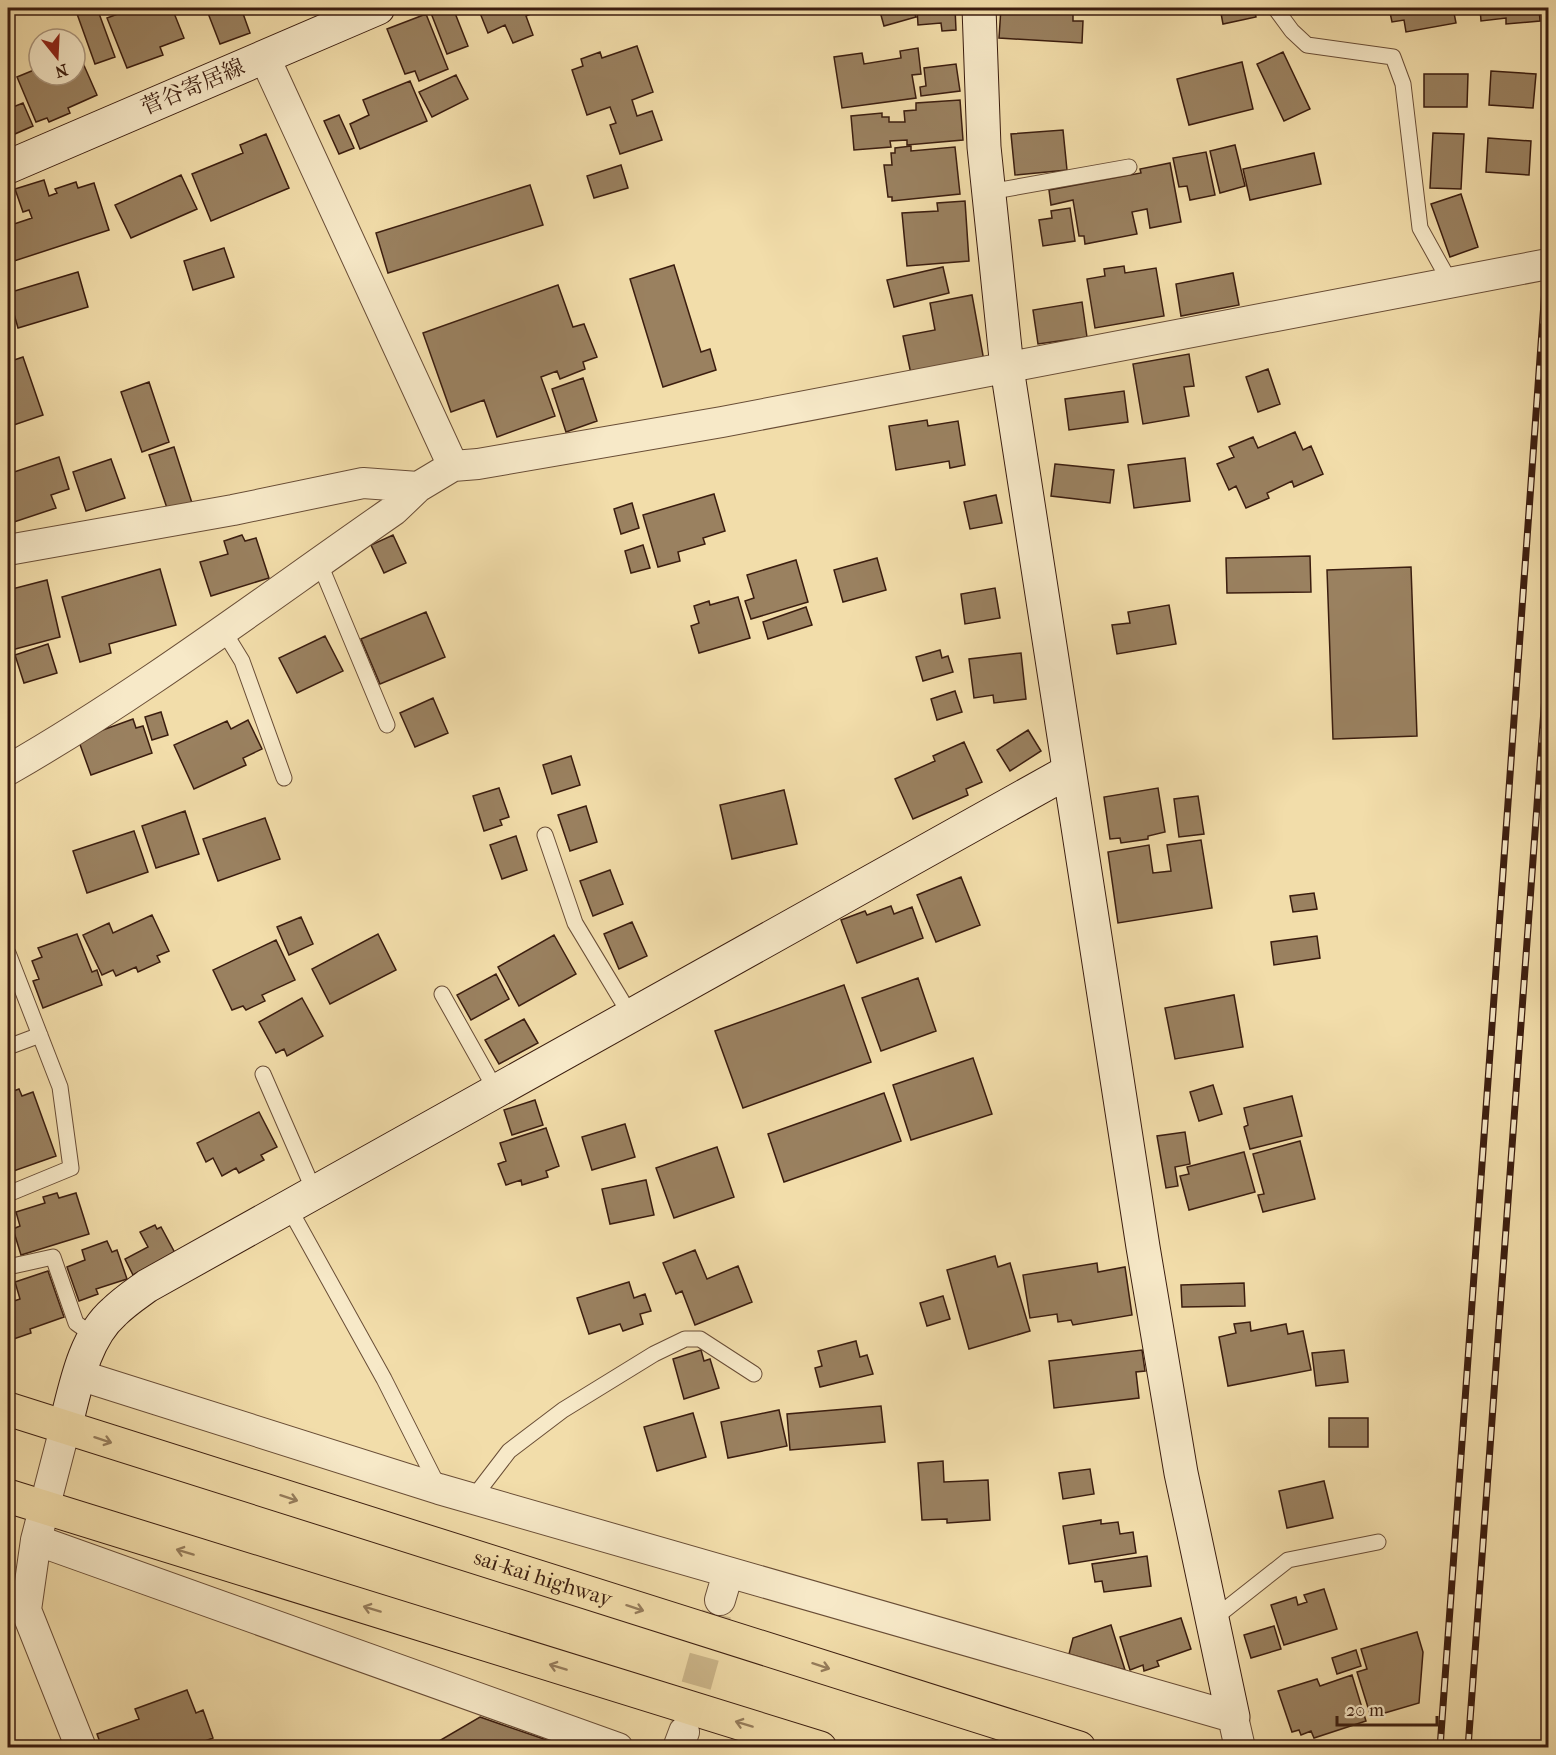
<svg xmlns="http://www.w3.org/2000/svg" width="1556" height="1755" font-family="'IM FELL French Canon','Noto Serif JP',serif">
	<style>
		.building { fill: #9a8160; stroke: #3b1d0f; stroke-width: 1.5 }
		.lines { fill: none; stroke-linecap: round; stroke-linejoin: round }
		.street-tunnel { stroke: #cdb78b; stroke-width: 30; stroke-dasharray: 30 15; stroke-linecap: butt }
		.lane-casing { stroke: #694d36; stroke-width: 17 }
		.street-casing { stroke: #694d36; stroke-width: 32 }
		.secondary-casing { stroke: #3b1d0f; stroke-width: 35 }
		.highway-casing { stroke: #3b1d0f; stroke-width: 35 }
		.lane { stroke: #f7e9c8; stroke-width: 15 }
		.street { stroke: #f7e9c8; stroke-width: 30 }
		.secondary { stroke: #f7e9c8; stroke-width: 33 }
		.highway { stroke: #f2ddaa; stroke-width: 33 }
		.rail-casing { stroke: #3b1d0f; stroke-width: 7 }
		.rail { stroke: #f7e9c8; stroke-width: 4.5; stroke-dasharray: 14; stroke-linecap: butt }
		.oneway { stroke: #967d5c }
		.labels { text-anchor: middle; dominant-baseline: central; stroke-width: 6; stroke-linejoin: round; paint-order: stroke }
		.street-label { font-size: 22px; fill: #3b1d0f; stroke: #f7e9c8 }
	</style>
	<rect width="100%" height="100%" fill="#f2ddaa"/>
	<filter id="stains"><feTurbulence type="fractalNoise" baseFrequency=".00333" numOctaves="4"/><feColorMatrix values="0 0 0 0 .2 0 0 0 0 .09 0 0 0 0 .02 0 0 0 .5 -.17"/></filter>
	<radialGradient id="worn" r=".72"><stop offset=".6" stop-color="#630" stop-opacity="0"/><stop offset="1" stop-color="#630" stop-opacity=".3"/></radialGradient>
	<path class="building" d="M85,8h12l18,49 -20,7 -19,-53z
		M134,8h4l2,5 14,-5h18l12,30 -24,9 3,8 -36,13 -20,-50z
		M206,8h35l9,25 -30,11z
		M302,8h14l-12,4z
		M429,8h24l15,38 -21,8z
		M478,8h63l1,1 -16,7 7,19 -20,8 -8,-18 -17,8z
		M879,8h34l3,9 -32,9z
		M917,8h38l1,22 -14,1 -1,-8 -23,2z
		M1001,8l72,3v10h10l-1,22 -83,-5z
		M1220,8h34l2,9 -33,7z
		M1389,8h64l3,15 -50,9 -2,-12 -12,2z
		M1480,8h59l1,13 -34,3v-6l-25,3z
		M426,14l22,55 -29,12 -4,-10 -10,3 -18,-45z
		M75,45l22,50 -29,13 2,5 -21,9 -2,-4 -11,4 -19,-45 17,-7 -2,-6 7,-3v14h36z
		M637,46l16,46 -21,8 5,16 15,-5 10,29 -42,14 -10,-29 6,-2 -6,-16 -23,8 -15,-45 11,-4 -2,-7 19,-7 2,6z
		M918,48l3,26 -9,1 4,23 -74,10 -8,-51 28,-4 2,11 37,-6 -1,-7z
		M1283,52l27,57 -26,12 -27,-57z
		M1242,62l11,47 -64,16 -12,-46z
		M956,64l4,27 -39,5 -1,-9 6,-1 -2,-18z
		M1491,71l45,3 -3,34 -44,-3z
		M1424,74h44l-1,33h-43z
		M456,75l12,24 -36,18 -13,-25z
		M410,81l17,40 -67,28 -10,-25 19,-9 -6,-15z
		M960,100l3,40 -56,5v-5l-17,1 1,6 -37,3 -3,-34 31,-3v4h7v5h16l-1,-11 12,-1v-7z
		M23,103l10,23 -25,11v-28z
		M339,115l15,33 -15,6 -15,-33z
		M1063,130l4,40 -52,5 -4,-41z
		M1433,133l31,1 -3,55 -31,-1z
		M266,134l23,54 -78,33 -19,-47 51,-21 -3,-8z
		M1488,138l43,3 -2,34 -43,-3z
		M1235,145l10,41 -25,7 -10,-42z
		M911,146v5l44,-4 5,47 -68,7v-4h-4l-4,-32h8l-1,-12h4v-5z
		M1206,152l9,43 -25,5 -3,-14 -8,1 -6,-29z
		M1314,153l7,31 -71,16 -7,-31z
		M1170,163l11,59 -31,6 -3,-19 -15,3 5,22 -52,10 -1,-8h-5l-6,-36 -22,5 -2,-15 92,-17 -1,-4z
		M621,165l7,23 -34,10 -7,-22z
		M181,175l16,34 -66,29 -16,-33z
		M44,180l5,16 8,-3 -2,-4 21,-7 2,6 16,-5 15,47 -101,33v-37l24,-8 -3,-8 -6,2 -8,-23z
		M530,185l13,40 -155,48 -12,-40z
		M1461,194l17,53 -28,10 -19,-53z
		M965,201l4,60 -62,5 -5,-53 36,-2 -1,-8z
		M1070,208l5,33 -32,5 -4,-26 13,-2 -1,-7z
		M224,248l10,29 -41,13 -9,-29z
		M674,265l27,87 9,-3 6,21 -53,17 -33,-108z
		M1124,266l1,7 31,-5 8,48 -69,12 -8,-49 18,-3 -1,-7z
		M943,267l6,26 -55,14 -7,-27z
		M78,272l10,35 -70,21 -10,-35z
		M1233,273l6,32 -58,11 -5,-32z
		M558,285l15,42 11,-3 13,33 -14,5 2,7 -25,10 -3,-8 -16,6 14,39 -58,21 -13,-37 -33,12 -28,-79z
		M972,295l12,66 -73,13 -8,-38 32,-6 -5,-27z
		M1082,302l5,35 -49,7 -5,-34z
		M1189,354l5,32 -10,1 5,29 -46,8 -10,-60z
		M23,357l20,58 -35,12v-65z
		M1268,369l12,35 -22,8 -12,-35z
		M583,378l14,43 -31,11 -14,-43z
		M149,382l20,60 -27,10 -21,-60z
		M1124,391l4,31 -59,8 -4,-31z
		M927,420l1,6 30,-5 7,44 -15,3 -1,-7 -53,9 -7,-44z
		M1295,432l8,18 8,-4 12,28 -29,13 -2,-6 -25,12 2,5 -23,10 -10,-22 -7,4 -12,-26 17,-7 -5,-10 24,-10 5,11z
		M174,447l18,56 -24,8 -19,-56z
		M59,457l10,32 -18,6 5,13 -48,16v-50z
		M1185,458l5,43 -56,7 -6,-43z
		M111,459l14,39 -39,13 -13,-39z
		M1055,464l59,6 -4,33 -59,-7z
		M714,494l11,37 -22,7 2,6 -27,8 2,9 -22,6 -15,-52z
		M996,495l6,28 -32,6 -6,-27z
		M632,503l7,25 -18,6 -7,-25z
		M242,535l3,6 11,-3 13,40 -58,18 -11,-34 28,-8 -4,-13z
		M393,535l13,28 -22,10 -13,-28z
		M643,545l7,23 -19,5 -6,-22z
		M1310,556l1,36 -84,1 -1,-35z
		M877,558l9,32 -43,12 -9,-32z
		M796,560l12,42 -57,17 -6,-18 9,-3 -7,-23z
		M1411,567l6,169 -84,3 -6,-169z
		M160,569l16,56 -67,19 2,9 -31,9 -18,-65z
		M47,580l13,57 -52,14v-61z
		M995,588l5,30 -35,6 -4,-30z
		M738,597l12,41 -51,15 -8,-27 8,-3 -5,-17 15,-5 1,4z
		M1169,605l7,39 -59,10 -5,-29 18,-2 -2,-11z
		M806,607l6,18 -44,14 -5,-17z
		M426,612l19,45 -65,27 -19,-45z
		M325,636l18,35 -46,22 -18,-35z
		M48,644l9,29 -33,10 -9,-28z
		M940,650l2,8 6,-2 5,16 -30,9 -7,-24z
		M1021,653l5,46 -32,4 -1,-8 -19,3 -5,-39z
		M955,691l7,21 -25,8 -6,-21z
		M433,698l15,35 -33,14 -15,-34z
		M161,712l7,23 -16,5 -7,-23z
		M133,719l3,9 7,-2 9,27 -61,22 -13,-36z
		M248,720l14,29 -19,9 3,7 -52,24 -20,-44 53,-24 4,8z
		M1028,730l13,21 -31,20 -13,-21z
		M964,742l18,40 -16,7 2,6 -55,24 -18,-40 40,-18 -2,-5z
		M571,756l9,29 -28,9 -9,-29z
		M499,788l10,29 -9,3 2,5 -18,6 -11,-35z
		M1158,788l7,44 -17,4v3l-27,4 -1,-5 -10,1 -6,-42z
		M784,790l13,54 -65,15 -12,-54z
		M1198,796l6,38 -25,3 -5,-38z
		M586,806l11,36 -27,9 -12,-36z
		M185,811l14,43 -43,14 -14,-42z
		M265,818l15,41 -62,22 -15,-42z
		M134,831l14,41 -61,21 -14,-42z
		M516,836l11,34 -25,9 -12,-34z
		M1201,840l11,68 -94,15 -10,-71 41,-7 4,28 18,-2 -4,-26z
		M610,870l13,34 -30,12 -13,-35z
		M961,877l19,48 -44,17 -19,-47z
		M1314,893l3,16 -24,3 -3,-16z
		M891,906l3,8 18,-7 11,31 -66,25 -16,-43 24,-9 2,4z
		M152,915l17,36 -12,5 3,6 -22,10 -2,-5 -20,9 -3,-6 -11,5 -19,-40 26,-12 4,10z
		M301,917l12,27 -24,11 -12,-28z
		M632,922l15,34 -28,13 -15,-35z
		M77,934l15,38 5,-2 5,15 -59,23 -10,-27 6,-2 -7,-18 10,-4 -4,-9z
		M378,934l18,36 -66,34 -18,-35z
		M554,935l22,39 -57,32 -21,-39z
		M1317,936l3,22 -46,7 -3,-23z
		M276,940l19,40 -33,15 3,6 -19,9 -3,-4 -11,4 -19,-40z
		M496,974l13,25 -38,21 -14,-25z
		M918,978l18,53 -55,20 -19,-53z
		M844,985l27,77 -128,46 -28,-77z
		M1234,995l9,52 -68,12 -10,-51z
		M302,998l21,38 -36,20 -3,-7 -8,4 -17,-31z
		M524,1019l14,24 -39,21 -14,-24z
		M973,1058l19,56 -81,26 -18,-55z
		M1213,1085l9,29 -23,7 -9,-29z
		M19,1089l3,7 11,-4 23,64 -48,17v-80z
		M884,1093l17,48 -117,41 -16,-48z
		M1292,1096l10,40 -52,13 -6,-22 4,-2 -4,-17z
		M535,1100l8,25 -31,10 -8,-25z
		M259,1112l18,35 -16,8 3,5 -25,13 -3,-5 -14,8 -9,-18 -7,4 -9,-19z
		M625,1124l10,33 -43,13 -10,-33z
		M546,1128l13,38 -13,5 2,6 -26,8 -1,-5 -15,5 -8,-21 8,-3 -6,-18z
		M1185,1132l5,32 -15,3 3,19 -12,2 -9,-52z
		M1300,1141l15,58 -52,13 -5,-17 6,-1 -11,-40z
		M717,1147l17,50 -60,21 -18,-50z
		M1244,1152l11,40 -66,18 -9,-34 9,-2 -2,-7z
		M646,1180l8,35 -44,9 -8,-35z
		M57,1193l2,5 17,-5 13,41 -68,21 -8,-26 7,-3 -4,-14 29,-9 -2,-6z
		M155,1225l2,4 4,-2 14,26 -42,22 -8,-16 23,-12 -8,-15z
		M107,1241l5,11 5,-2 10,29 -31,10 2,5 -19,7 -12,-34 18,-7 -3,-10z
		M695,1250l12,29 31,-13 14,36 -57,23 -13,-34 -6,3 -13,-31z
		M995,1256l3,11 12,-4 20,68 -61,18 -22,-79z
		M1097,1263l1,9 27,-5 7,48 -59,10 -2,-5 -13,2 -1,-8 -27,4 -7,-43z
		M48,1271l16,46 -34,12 1,4 -23,8v-38l12,-4 -5,-17z
		M629,1282l5,16 11,-4 6,17 -11,3 3,10 -20,7 -3,-7 -31,10 -12,-36z
		M1244,1283l1,23 -63,1 -1,-22z
		M943,1296l7,23 -23,7 -7,-23z
		M1250,1322l1,9 35,-7 2,10 15,-3 8,39 -83,16 -9,-49 17,-4 -2,-9z
		M856,1341l4,16 7,-2 6,19 -53,13 -5,-19 7,-2 -4,-15z
		M701,1350l3,11 6,-2 9,29 -35,11 -11,-40z
		M1142,1350l3,21 -9,1 3,26 -85,10 -5,-47z
		M1344,1350l4,32 -32,4 -4,-33z
		M881,1406l4,36 -95,8 -3,-36z
		M779,1410l8,36 -59,12 -7,-36z
		M693,1413l13,44 -49,14 -13,-44z
		M1329,1418h39v29h-39z
		M943,1461l1,21 44,-2 2,40 -43,3v-4l-25,1 -4,-57z
		M1090,1469l4,25 -31,5 -4,-26z
		M1324,1481l9,37 -46,10 -8,-37z
		M1101,1520v4l17,-2 2,12 13,-2 3,21 -67,11 -6,-38z
		M1147,1556l4,30 -47,6 -2,-11 -7,1 -3,-18z
		M1324,1589l13,40 -53,16 -13,-40 25,-8 2,8 9,-3 -3,-7z
		M1181,1618l10,31 -34,12 2,5 -15,5 -1,-6 -13,5 -10,-33z
		M1111,1625l14,45 -56,-16 4,-16z
		M1274,1626l7,23 -30,9 -7,-23z
		M1417,1632l6,20 -4,51 -48,14 -14,-45 10,-3 -6,-20z
		M1356,1650l5,16 -24,8 -5,-16z
		M1352,1675l14,46 -52,17 -3,-7 -10,4 -2,-5 -7,2 -14,-41 39,-12 3,7z
		M187,1690l9,23 7,-3 10,28 -27,10h-84l-5,-14 42,-15 -4,-10z
		M480,1717l20,7 70,24h-143z"/>
	<g class="lines">
		<path class="street-tunnel" d="M684,1729l34,-121"/>
		<defs>
			<path id="lane" d="M1275,8l17,23 15,14 86,12 10,27 17,144 30,54
				M989,192l140,-25
				M319,562l68,163
				M223,630l19,31 42,117
				M545,835l30,88 56,93
				M8,953l52,134 11,81 -63,26
				M442,994l55,98
				M8,1047l32,-12
				M263,1074l52,119
				M289,1208l95,171 55,109
				M8,1267l45,-10 23,66 18,13
				M473,1498l36,-47 54,-41 91,-56 31,-15h15l54,35
				M1212,1620l76,-60 90,-18"/>
			<path id="street" d="M264,56l189,410
				M8,550l225,-40 130,-27 55,4
				M8,770c134,-77 259,-172 386,-260l24,-23 35,-21 25,-2 244,-42 826,-158
				M79,1375l360,114 794,228 7,31
				M65,1428l-29,112 -10,70 55,138
				M36,1540l582,208
				M720,1600l8,-27
				M678,1748l6,-16"/>
			<path id="secondary" d="M979,8l5,139 23,221 136,879 38,226 52,244
				M8,167l370,-159
				M65,1428c10,-38 18,-89 49,-116 10,-10 22,-18 33,-26l922,-515"/>
			<g id="highway">
				<path id="s1" d="M8,1409l1071,339"/>
				<path d="M8,1496l812,252"/>
			</g>
		</defs>
		<use href="#lane" class="lane-casing"/>
		<use href="#street" class="street-casing"/>
		<use href="#secondary" class="secondary-casing"/>
		<use href="#highway" class="highway-casing"/>
		<use href="#lane" class="lane"/>
		<use href="#street" class="street"/>
		<use href="#secondary" class="secondary"/>
		<use href="#highway" class="highway"/>
		<defs>
			<path id="rail" d="M1440,1748l108,-1501
				M1468,1748l80,-1093"/>
		</defs>
		<use href="#rail" class="rail-casing"/>
		<use href="#rail" class="rail"/>
	</g>
	<defs><path id="oneway-shaft" d="M-6 0H5M1.5-3L5.5 0L1.5 3" fill="none" stroke-width="1.6" stroke-linecap="round" stroke-linejoin="round" transform="scale(1.5)"/></defs>
	<g class="oneway">
		<use href="#oneway-shaft" transform="translate(103 1440) rotate(18)"/>
		<use href="#oneway-shaft" transform="translate(289 1498) rotate(18)"/>
		<use href="#oneway-shaft" transform="translate(185 1552) rotate(-163)"/>
		<use href="#oneway-shaft" transform="translate(635 1608) rotate(18)"/>
		<use href="#oneway-shaft" transform="translate(372 1609) rotate(-163)"/>
		<use href="#oneway-shaft" transform="translate(821 1666) rotate(18)"/>
		<use href="#oneway-shaft" transform="translate(558 1667) rotate(-163)"/>
		<use href="#oneway-shaft" transform="translate(744 1724) rotate(-163)"/>
	</g>
	<g class="labels">
		<g class="street-label">
			<text transform="translate(193 87) rotate(-23)">菅谷寄居線</text>
			<text stroke="none"><textPath href="#s1" startOffset="561">sai-kai highway</textPath></text>
		</g>
	</g>
	<rect width="1556" height="1755" fill="none" stroke="#f2ddaa" stroke-width="30"/>
	<rect x="9" y="9" width="1538" height="1737" fill="none" stroke="#3b1d0f" stroke-width="3"/>
	<rect x="15" y="15" width="1526" height="1725" fill="none" stroke="#3b1d0f" stroke-width="1.5"/>
	<g transform="translate(57 57) rotate(162)"><circle r="28" fill="#f7e9c8" stroke="#ac977e" stroke-width="1.5"/>
	<path d="M0-4.5L10 22L0 15L-10 22Z" fill="#8f2418"/>
	<text y="-9" font-size="16" font-weight="bold" text-anchor="middle" fill="#3b1d0f">N</text>
	</g>
	<path d="M1337 1716v9h100v-9" fill="none" stroke="#3b1d0f" stroke-width="3"/>
	<text x="1346" y="1716" font-size="18" fill="#3b1d0f" stroke="#f7e9c8" stroke-width="4.5" paint-order="stroke">20 m</text>
	<rect width="100%" height="100%" filter="url(#stains)"/>
	<rect width="100%" height="100%" fill="url(#worn)"/>
</svg>
